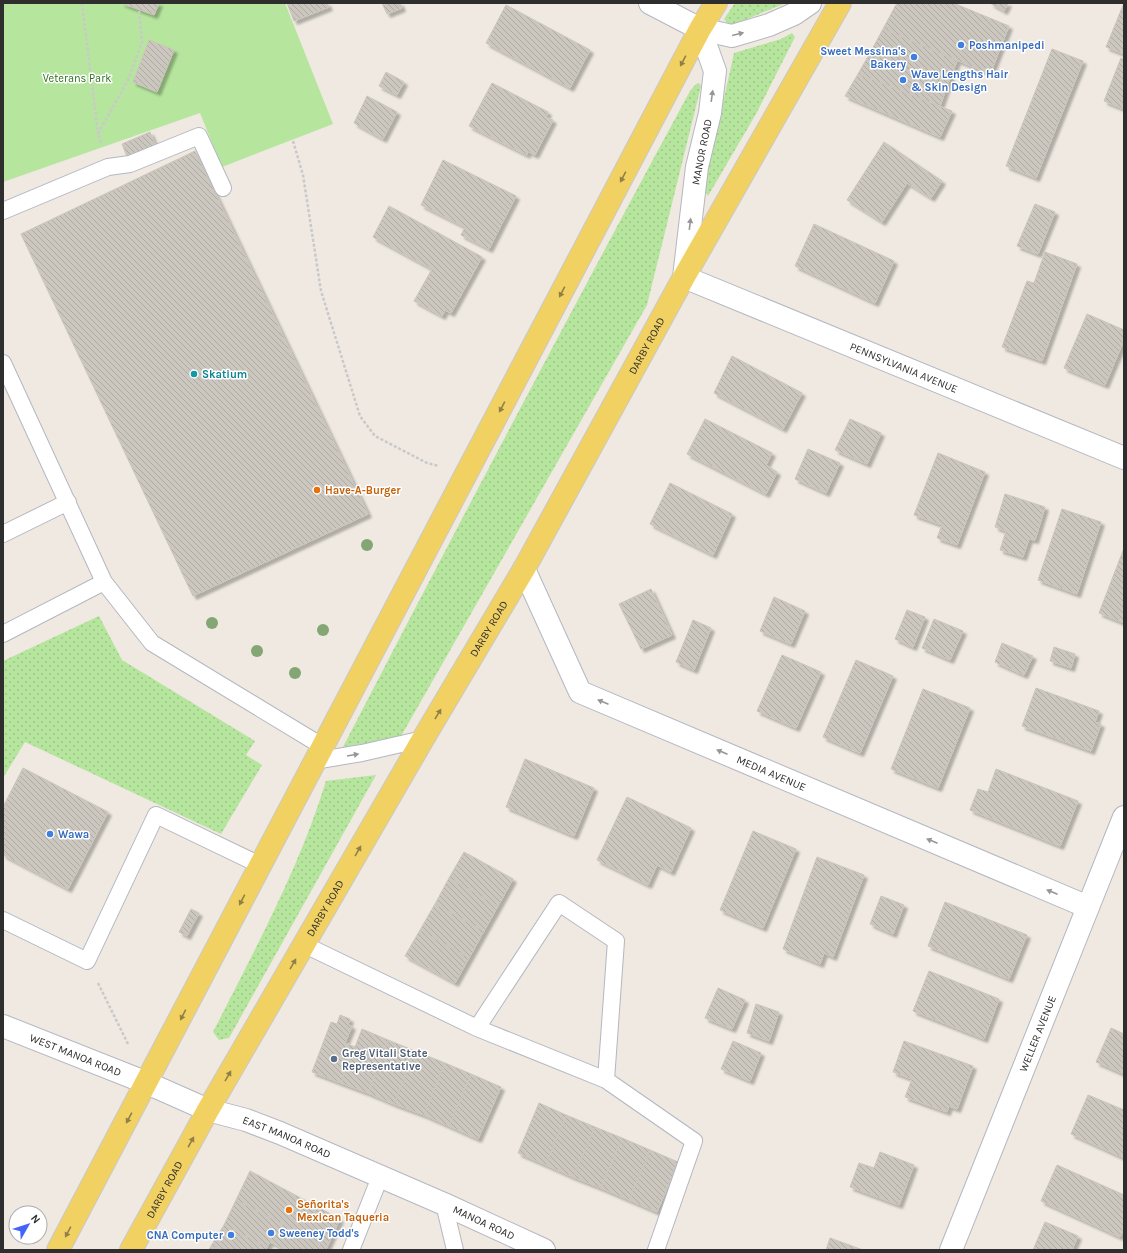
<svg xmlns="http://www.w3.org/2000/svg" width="1127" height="1253" font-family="Karla,sans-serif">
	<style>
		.grass { fill: url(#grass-dots) }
		.park { fill: #b6e59e }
		.building { fill: url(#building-back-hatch); stroke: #cbc5ba; filter: url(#shadow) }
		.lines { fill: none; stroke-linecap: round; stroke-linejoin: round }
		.service-casing { stroke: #b4b7c1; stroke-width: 18 }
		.minor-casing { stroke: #b4b7c1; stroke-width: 24 }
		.secondary-casing { stroke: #b4b7c1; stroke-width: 24 }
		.primary-casing { stroke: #c9c9c9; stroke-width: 24 }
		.path { stroke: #c9c9c9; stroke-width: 2.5; stroke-dasharray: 3 2; stroke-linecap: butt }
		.service { stroke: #fff; stroke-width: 16 }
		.minor { stroke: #fff; stroke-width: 22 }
		.secondary { stroke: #fff; stroke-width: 22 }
		.primary { stroke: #f2d163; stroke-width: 22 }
		.tree { fill: #84a574 }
		.oneway { fill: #969696 }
		.oneway2 { fill: #908048 }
		.shop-dot { fill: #3f7fe0; stroke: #fff; stroke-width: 1.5 }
		.culture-dot { fill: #0f9aa8; stroke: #fff; stroke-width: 1.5 }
		.food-dot { fill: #e8710a; stroke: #fff; stroke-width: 1.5 }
		.service-dot { fill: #5c6f8a; stroke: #fff; stroke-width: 1.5 }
		.labels { text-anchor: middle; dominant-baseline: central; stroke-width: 3; stroke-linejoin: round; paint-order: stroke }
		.shop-label { font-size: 11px; font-weight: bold; fill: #366cbe; stroke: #fff; text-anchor: start }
		.park-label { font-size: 11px; fill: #2c6e1b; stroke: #fff }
		.street-label { font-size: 11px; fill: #2e2e2e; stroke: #fff }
		.culture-label { font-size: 11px; font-weight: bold; fill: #0d838f; stroke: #fff; text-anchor: start }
		.food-label { font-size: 11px; font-weight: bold; fill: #c56008; stroke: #fff; text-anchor: start }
		.service-label { font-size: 11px; font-weight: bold; fill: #4e5e75; stroke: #fff; text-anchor: start }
	</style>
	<defs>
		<pattern id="grass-dots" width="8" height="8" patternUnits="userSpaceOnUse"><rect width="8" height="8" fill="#b6e59e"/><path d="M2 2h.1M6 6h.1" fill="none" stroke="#9dc588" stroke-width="1.8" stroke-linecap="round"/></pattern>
		<pattern id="building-back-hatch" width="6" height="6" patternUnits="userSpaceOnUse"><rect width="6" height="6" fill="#cbc7bf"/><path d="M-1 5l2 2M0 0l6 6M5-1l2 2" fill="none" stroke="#afaba4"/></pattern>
		<filter id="shadow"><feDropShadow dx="3.5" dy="3.5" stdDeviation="1" flood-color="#0004"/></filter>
	</defs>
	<rect width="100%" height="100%" fill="#efe9e1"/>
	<path class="grass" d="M735,3h51l-56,23 -6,-7z
		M792,33l3,4 -39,77 -48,82 -4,-7 30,-136 47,-14z
		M699,83l2,3 -54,219 -247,433 -57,9c114,-220 229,-438 347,-656l6,-7z
		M99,616l23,44 133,81 -9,14 16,10 -41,69 -196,-92 -22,36v-117z
		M376,775l-147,263 -10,2 -6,-8c42,-83 86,-163 113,-251z"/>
	<path class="park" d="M3,3h282l48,121 -111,43 -22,-54 -197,69z"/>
	<path class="building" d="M121,3h38l-5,12z
		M287,3h40l2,4 -35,14z
		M382,3h18l2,5 -15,6z
		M897,3h56l56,23 -19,48 -107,-45z
		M990,3h18l-4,8z
		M1124,3v51l-18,-7z
		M506,5l84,45 -20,38 -84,-45z
		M883,29l74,32 -10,25 -77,-33z
		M149,40l25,10 -17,42 -24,-10z
		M1052,49l31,12 -47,117 -30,-12z
		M870,53l77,33 -7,20 -82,-32z
		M1121,58l3,2v49l-20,-8z
		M386,72l18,10 -7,13 -18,-9z
		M858,74l94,37 -12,26 -95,-41z
		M492,83l56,29 -2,5 7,3 -18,35 -8,-4v4l-58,-29z
		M367,96l30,16 -14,27 -29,-16z
		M150,132l6,15 -28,12 -6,-15z
		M884,142l58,39 -11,17 -24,-15 -25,39 -35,-22z
		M195,151l173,363 -175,82 -172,-362z
		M443,160l73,36 -27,53 -28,-14 4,-8 -44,-22z
		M1035,204l20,8 -17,42 -21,-8z
		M389,206l93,51 -31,56 -6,-3 -3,6 -28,-15 18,-32 -59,-32z
		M814,224l80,37 -19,42 -80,-37z
		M1045,252l32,12 -35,97 -40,-14 25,-66 7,2z
		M1087,314l37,16v10l-19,45 -41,-17z
		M732,356l70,37 -19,36 -69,-36z
		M705,419l67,34 -6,12 11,7 -11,22 -79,-40z
		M850,419l31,14 -14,31 -32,-14z
		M808,449l32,14 -14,30 -31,-14z
		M938,453l47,19 -28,73 -20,-7 5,-13 -28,-10z
		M670,483l62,31 -19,41 -63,-31z
		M1005,494l40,13 -10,33 -6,-1 -6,18 -23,-7 6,-19 -11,-4z
		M1062,509l39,13 -24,72 -39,-14z
		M1124,548v75l-25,-10z
		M651,589l21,46 -31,14 -22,-45z
		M774,597l31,14 -14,33 -31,-13z
		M907,610l18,7 -12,30 -18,-8z
		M934,619l29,12 -13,29 -28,-12z
		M693,620l18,8 -17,42 -18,-8z
		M1002,643l31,13 -9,19 -29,-13z
		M1054,647l21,7 -4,14 -21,-7z
		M782,655l39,17 -25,56 -39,-17z
		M856,660l37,16 -33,77 -37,-16z
		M1036,688l63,23 -4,11 6,2 -10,27 -69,-25z
		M923,689l47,19 -32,80 -47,-19z
		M525,759l69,29 -20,48 -68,-29z
		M23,768l85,44 -40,77 -65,-34v-48z
		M996,769l82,32 -18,45 -90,-36 8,-21 10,3z
		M627,797l64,31 -20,44 -14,-7 -9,20 -51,-25z
		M753,831l43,18 -33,79 -43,-18z
		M464,852l49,27 -15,27 -49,-28z
		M817,857l47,18 -31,82 -9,-4 -4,11 -37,-15z
		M449,878l49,28 -14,25 -49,-27z
		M881,896l23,9 -11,29 -23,-10z
		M945,902l82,33 -18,44 -81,-33z
		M435,904l49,27 -15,27 -49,-28z
		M191,909l8,4 -12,23 -8,-4z
		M420,930l49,28 -14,25 -50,-27z
		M929,971l70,28 -15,40 -71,-28z
		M718,988l27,12 -13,29 -27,-11z
		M756,1004l23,8 -10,29 -22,-8z
		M340,1015l10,4 -2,6 4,1 -7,17 10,4 -14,36 -29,-11 19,-50 6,2z
		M1111,1028l13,6v40l-28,-12z
		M362,1029l26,11 -20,53 -27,-10z
		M388,1040l27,11 -21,53 -26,-11z
		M733,1041l28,12 -11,28 -29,-12z
		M904,1041l69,25 -16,43 -8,-3 -2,6 -42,-15 7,-18 -19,-7z
		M415,1051l30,12 -21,52 -30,-11z
		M445,1063l26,11 -22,52 -25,-11z
		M471,1074l30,13 -23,52 -29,-13z
		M1088,1095l36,15v48l-53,-24z
		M539,1103l27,12 -20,50 -28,-12z
		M566,1115l29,12 -22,50 -27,-12z
		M595,1127l27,11 -21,50 -28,-11z
		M622,1138l28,12 -21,50 -28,-12z
		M650,1150l28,12 -21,50 -28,-12z
		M880,1152l34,13 -15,40 -49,-18 9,-24 15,5z
		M1057,1165l67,30v33l-4,9 -79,-36z
		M250,1171l90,48 -13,28 -91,-47z
		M236,1200l91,47 -1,3h-40l-16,-8 -3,5 -43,-22z
		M1045,1222l33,14 -6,14h-39z
		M224,1225l43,22 -1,3h-46l-9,-4z
		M830,1238l33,12h-37z
		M211,1246l9,4h-11z"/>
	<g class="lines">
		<defs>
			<path id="service" d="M3,211l105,-44 22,-3 69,-28 24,52
				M3,363l101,219 48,61 170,103
				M3,534l65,-32
				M3,634l101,-52
				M314,761l48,-8 61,-14
				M3,920l84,41 69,-146 104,50
				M305,945l172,83 129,52 10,-139 -57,-38 -82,125
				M606,1080l88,61 -38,109
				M444,1204l11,46
				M351,1250l29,-73"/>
			<g id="minor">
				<path d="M650,3l50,26 32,7 37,-11 25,-11 16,-11"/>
				<path id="s1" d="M700,29l15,42 -5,42 -13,54 -13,110 440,181"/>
				<path id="s2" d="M524,569l56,123 508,215"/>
				<path id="s3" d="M951,1250l173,-433"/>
			</g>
			<g id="secondary">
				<path id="s4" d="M3,1026l144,57 61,27 38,10 34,13 164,71 100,46"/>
			</g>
			<g id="primary">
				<path d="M58,1250l642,-1221 16,-26"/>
				<path id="s5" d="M131,1250l77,-140 215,-371 101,-170 160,-292 156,-274"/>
			</g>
		</defs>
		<use href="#service" class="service-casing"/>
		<use href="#minor" class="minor-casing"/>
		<use href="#secondary" class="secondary-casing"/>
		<use href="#primary" class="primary-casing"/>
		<path class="path" d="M82,3l16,131
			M293,141l10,34 18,116 39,125 15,20 52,27 12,3
			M101,143l-3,-9 30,-54 14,-38 -3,-32
			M98,983l30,61"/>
		<use href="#service" class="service"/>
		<use href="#minor" class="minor"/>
		<use href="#secondary" class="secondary"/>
		<use href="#primary" class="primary"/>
	</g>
	<g class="tree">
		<circle cx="367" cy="545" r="6"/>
		<circle cx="212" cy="623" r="6"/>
		<circle cx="323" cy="630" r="6"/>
		<circle cx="257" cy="651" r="6"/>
		<circle cx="295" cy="673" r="6"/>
	</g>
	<defs><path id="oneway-solid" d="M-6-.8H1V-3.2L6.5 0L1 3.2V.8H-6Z"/></defs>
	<g class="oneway">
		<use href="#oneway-solid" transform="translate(738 34) rotate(-14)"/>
		<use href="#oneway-solid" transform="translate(712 96) rotate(-82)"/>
		<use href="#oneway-solid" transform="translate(690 224) rotate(-83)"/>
		<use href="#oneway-solid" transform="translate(603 702) rotate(-157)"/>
		<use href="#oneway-solid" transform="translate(722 752) rotate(-157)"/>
		<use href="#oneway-solid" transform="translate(353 755) rotate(-10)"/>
		<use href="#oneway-solid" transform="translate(932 841) rotate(-157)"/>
		<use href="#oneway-solid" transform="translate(1052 892) rotate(-157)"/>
	</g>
	<g class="oneway2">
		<use href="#oneway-solid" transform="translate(683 61) rotate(118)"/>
		<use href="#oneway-solid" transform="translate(623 177) rotate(118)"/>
		<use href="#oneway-solid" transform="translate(562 292) rotate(118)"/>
		<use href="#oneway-solid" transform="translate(502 407) rotate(118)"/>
		<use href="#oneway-solid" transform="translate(438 714) rotate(-59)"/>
		<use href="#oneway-solid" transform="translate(358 851) rotate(-60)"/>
		<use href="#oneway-solid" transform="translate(242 900) rotate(117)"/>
		<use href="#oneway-solid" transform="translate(293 964) rotate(-60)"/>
		<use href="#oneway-solid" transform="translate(183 1015) rotate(117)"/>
		<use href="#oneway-solid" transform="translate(228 1076) rotate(-60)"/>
		<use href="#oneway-solid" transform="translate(129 1118) rotate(118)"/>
		<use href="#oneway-solid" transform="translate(191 1142) rotate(-61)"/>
		<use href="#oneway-solid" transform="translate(68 1232) rotate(118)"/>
	</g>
	<g class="shop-dot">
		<circle cx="961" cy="45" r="4"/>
		<circle cx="914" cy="57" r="4"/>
		<circle cx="903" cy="80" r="4"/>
		<circle cx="50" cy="834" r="4"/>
		<circle cx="271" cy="1233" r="4"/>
		<circle cx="231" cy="1235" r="4"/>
	</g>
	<circle class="culture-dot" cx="194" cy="374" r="4"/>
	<g class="food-dot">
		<circle cx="317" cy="490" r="4"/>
		<circle cx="289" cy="1210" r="4"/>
	</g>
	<circle class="service-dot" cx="334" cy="1059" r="4"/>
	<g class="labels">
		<g class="shop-label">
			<text x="969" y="45">Poshmanipedi</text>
			<text x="906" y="51" text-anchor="end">Sweet Messina's<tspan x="906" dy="13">Bakery</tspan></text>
			<text x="911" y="74">Wave Lengths Hair<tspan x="911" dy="13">&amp; Skin Design</tspan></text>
			<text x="58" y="834">Wawa</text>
			<text x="279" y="1233">Sweeney Todd's</text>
			<text x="223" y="1235" text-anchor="end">CNA Computer</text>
		</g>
		<g class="park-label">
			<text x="77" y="78">Veterans Park</text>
		</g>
		<g class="street-label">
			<text transform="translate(702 152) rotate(-79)">MANOR ROAD</text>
			<text stroke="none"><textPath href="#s5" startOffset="1041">DARBY ROAD</textPath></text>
			<text stroke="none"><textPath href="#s1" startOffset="491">PENNSYLVANIA AVENUE</textPath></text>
			<text stroke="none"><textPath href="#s5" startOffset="717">DARBY ROAD</textPath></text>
			<text stroke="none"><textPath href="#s2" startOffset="343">MEDIA AVENUE</textPath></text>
			<text stroke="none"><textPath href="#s5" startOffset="393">DARBY ROAD</textPath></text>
			<text stroke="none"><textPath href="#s3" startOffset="233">WELLER AVENUE</textPath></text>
			<text stroke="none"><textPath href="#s4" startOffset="78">WEST MANOA ROAD</textPath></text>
			<text stroke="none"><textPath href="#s4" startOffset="305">EAST MANOA ROAD</textPath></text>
			<text stroke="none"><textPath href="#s5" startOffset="69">DARBY ROAD</textPath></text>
			<text stroke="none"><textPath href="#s4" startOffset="520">MANOA ROAD</textPath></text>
		</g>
		<g class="culture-label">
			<text x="202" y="374">Skatium</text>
		</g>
		<g class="food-label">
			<text x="325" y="490">Have-A-Burger</text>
			<text x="297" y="1204">Señorita's<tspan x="297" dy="13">Mexican Taqueria</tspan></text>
		</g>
		<g class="service-label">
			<text x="342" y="1053">Greg Vitali State<tspan x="342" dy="13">Representative</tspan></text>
		</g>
	</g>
	<rect width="1127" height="1253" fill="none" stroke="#2e2e2e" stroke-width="8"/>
	<g transform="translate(28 1225) rotate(51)"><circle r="19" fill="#ffffff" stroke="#ababab"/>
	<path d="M0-3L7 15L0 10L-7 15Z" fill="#4264fb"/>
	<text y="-6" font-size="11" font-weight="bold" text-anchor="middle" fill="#2e2e2e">N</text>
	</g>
</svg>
